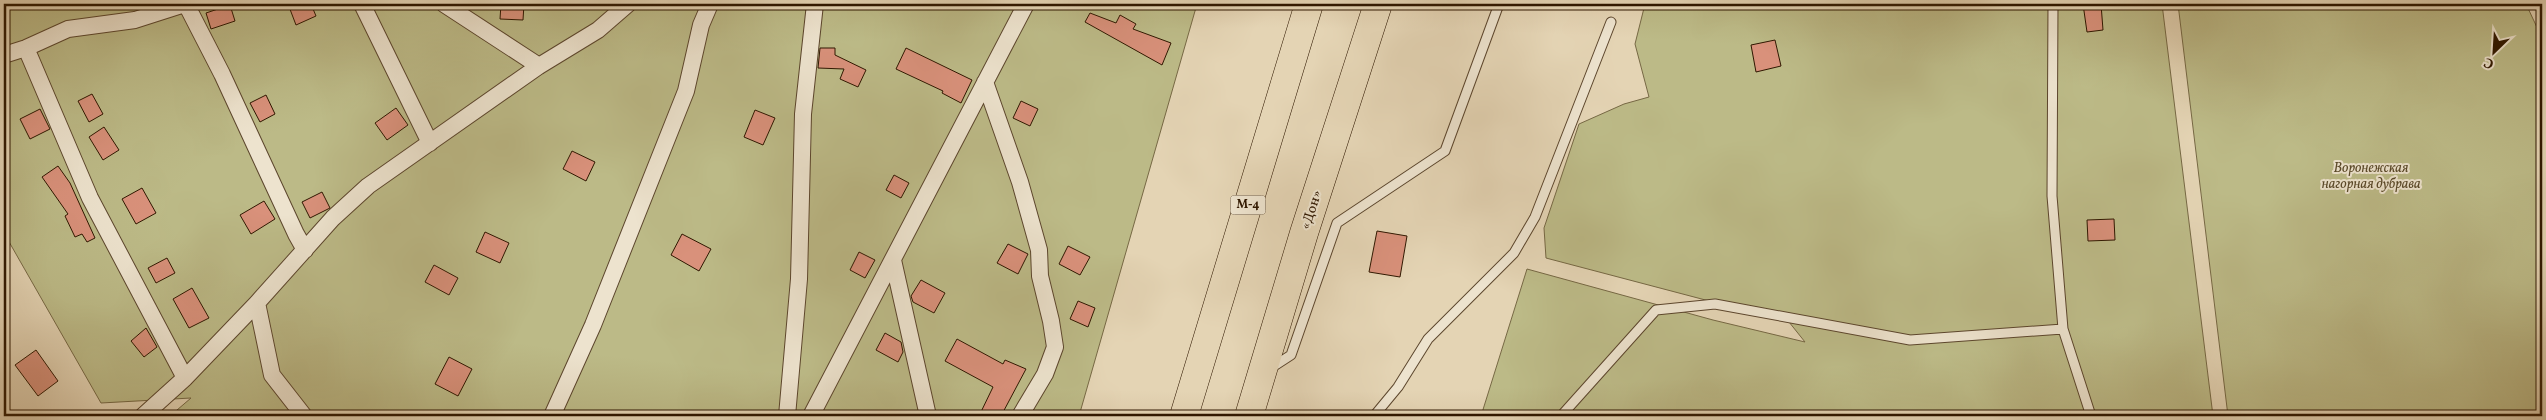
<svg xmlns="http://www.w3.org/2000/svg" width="2546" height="420" font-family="Vollkorn,serif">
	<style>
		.green { fill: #bcba87; stroke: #766844 }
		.building { fill: #d9917b; stroke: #2f1700 }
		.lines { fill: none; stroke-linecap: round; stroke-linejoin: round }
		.service-casing { stroke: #5c462d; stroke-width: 11 }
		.minor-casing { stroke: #5c462d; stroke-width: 18 }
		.trunk-casing { stroke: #2f1700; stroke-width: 29 }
		.service { stroke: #ede3ce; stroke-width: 9 }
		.minor { stroke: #ede3ce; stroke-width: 16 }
		.trunk { stroke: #e4d4b4; stroke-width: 28 }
		.labels { text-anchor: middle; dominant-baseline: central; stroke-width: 4; stroke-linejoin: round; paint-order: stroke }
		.shield { fill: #ede3ce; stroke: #68543e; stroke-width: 1 }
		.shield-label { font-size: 12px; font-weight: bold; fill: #2f1700 }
		.park-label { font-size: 14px; font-style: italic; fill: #594828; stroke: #ede3ce }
		.street-label { font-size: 14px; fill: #2f1700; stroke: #ede3ce }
	</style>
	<rect width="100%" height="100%" fill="#e4d4b4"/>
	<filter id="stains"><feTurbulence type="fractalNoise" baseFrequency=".004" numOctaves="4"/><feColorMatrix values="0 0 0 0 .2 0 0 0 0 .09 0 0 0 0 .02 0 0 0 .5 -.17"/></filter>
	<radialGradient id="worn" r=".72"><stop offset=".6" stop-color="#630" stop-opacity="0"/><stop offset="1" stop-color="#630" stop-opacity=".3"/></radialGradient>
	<path class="green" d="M4,4h1193l-118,412h-909l21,-18 -90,5 -97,-170z
		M1645,4h517l51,412h-732l46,-147 186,51 92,22 -16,-20 -243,-64 -2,-30 35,-104 45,-20 25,-7 -14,-53z
		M2178,4h348l16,34v378h-314z"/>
	<path class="building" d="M288,4h23l5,12 -20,9z
		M501,4h23l-1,16 -23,-1z
		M2083,4h18l2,26 -16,2z
		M230,5l5,16 -24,8 -5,-16z
		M1090,13l26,10 4,-8 16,9 -3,5 38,14 -9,22 -77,-43z
		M1775,40l6,26 -25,6 -5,-27z
		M820,48h15v7l31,15 -8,17 -18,-8 4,-10 -26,-1z
		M906,48l66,32 -11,23 -19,-10 1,-2 -47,-22z
		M92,94l11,20 -14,8 -11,-21z
		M266,95l9,19 -15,8 -10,-19z
		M1021,101l17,8 -8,17 -17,-8z
		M396,108l12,17 -21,15 -12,-17z
		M40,109l10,20 -20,10 -10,-20z
		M755,110l20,8 -12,27 -19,-8z
		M104,127l15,23 -16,10 -14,-23z
		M572,151l23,11 -9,19 -23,-12z
		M58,166l12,17 25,55 -8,4 -5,-8 -7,3 -10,-21 3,-2 -26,-37z
		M894,175l15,8 -8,15 -15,-8z
		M142,188l14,25 -20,11 -14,-25z
		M322,192l8,16 -20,10 -8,-16z
		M264,201l11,18 -24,15 -11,-19z
		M2114,219l1,21 -27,1 -1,-21z
		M1377,231l30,5 -7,41 -31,-5z
		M485,232l24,11 -9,20 -24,-11z
		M682,234l29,15 -12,22 -28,-16z
		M1008,244l20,10 -10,20 -21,-11z
		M1068,246l22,11 -10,18 -21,-11z
		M859,252l16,8 -10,18 -15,-8z
		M167,258l8,15 -19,10 -8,-15z
		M434,265l24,13 -9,17 -24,-13z
		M921,280l24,13 -11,20 -21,-11 -2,-6z
		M192,288l17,30 -20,10 -16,-29z
		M1078,301l17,7 -7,19 -18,-8z
		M146,328l11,19 -13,10 -13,-16z
		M885,333l16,9 2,10 -5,10 -22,-12z
		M957,339l46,25 2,-4 21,9 -25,47h-22l14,-29 -48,-26z
		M36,350l22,31 -20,15 -23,-31z
		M449,357l23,12 -14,27 -23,-12z"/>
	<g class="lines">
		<defs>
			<path id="service" d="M2053,4l-1,192 11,133 28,87
				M1271,368l20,-13 46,-132 108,-72 54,-147
				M1374,416l24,-29 30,-48 86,-86 21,-36 76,-195
				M1561,416l95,-106 59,-6 195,36 153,-11"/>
			<path id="minor" d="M186,4l36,70 74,160 9,16
				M362,4l68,139
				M444,4l95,62
				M26,48l64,150 95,180
				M4,55l22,-7 42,-19 67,-9 50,-16
				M985,82l35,100 19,68 1,26 11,45 4,26 -10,27 -25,42
				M893,260l35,156
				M257,303l15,72 32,41
				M143,416l42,-38 72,-75 76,-85 35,-32 171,-120 59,-36 30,-26
				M552,416l41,-91 93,-234 15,-66 9,-21
				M787,416l12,-137 4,-165 12,-110
				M811,416l215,-412"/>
			<path id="trunk" d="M1184,416l125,-412
				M1249,416l55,-183 74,-229"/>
		</defs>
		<use href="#service" class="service-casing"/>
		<use href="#minor" class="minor-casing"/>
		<use href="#trunk" class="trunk-casing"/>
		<use href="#service" class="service"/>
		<use href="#minor" class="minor"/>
		<use href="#trunk" class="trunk"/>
	</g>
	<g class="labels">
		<rect class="shield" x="1230.5" y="195.5" width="35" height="19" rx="4"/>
		<g class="shield-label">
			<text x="1248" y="205">М-4</text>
		</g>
		<g class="park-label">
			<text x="2371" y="168">Воронежская<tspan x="2371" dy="16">нагорная дубрава</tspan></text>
		</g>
		<g class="street-label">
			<text transform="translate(1312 210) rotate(-72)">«Дон»</text>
		</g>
	</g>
	<rect width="2546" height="420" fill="none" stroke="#e4d4b4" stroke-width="20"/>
	<rect x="5" y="5" width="2536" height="410" fill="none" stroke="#2f1700" stroke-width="2.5"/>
	<rect x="10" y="10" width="2526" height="400" fill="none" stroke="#2f1700"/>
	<g transform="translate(2494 52) rotate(205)" stroke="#ede3ce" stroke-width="4" paint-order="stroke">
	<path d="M0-4L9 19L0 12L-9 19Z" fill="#2f1700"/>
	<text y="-8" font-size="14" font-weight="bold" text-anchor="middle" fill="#2f1700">С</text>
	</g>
	<rect width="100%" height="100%" filter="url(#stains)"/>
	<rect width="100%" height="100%" fill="url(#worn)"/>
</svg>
